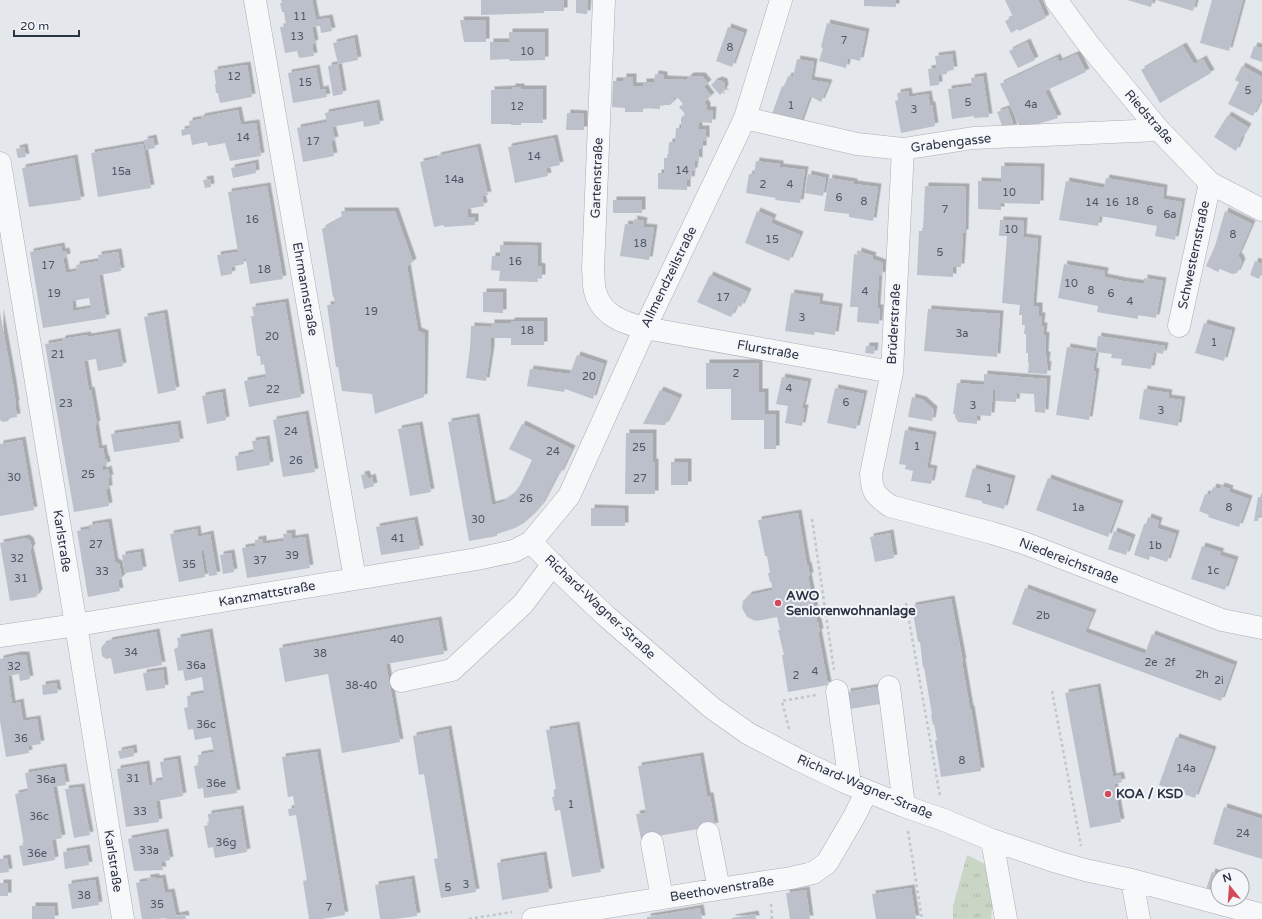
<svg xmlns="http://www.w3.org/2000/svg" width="1262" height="919" font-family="'Varela Round',sans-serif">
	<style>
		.park { fill: url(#park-tufts) }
		.building { fill: #bbc0ca; fill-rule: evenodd; filter: url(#shadow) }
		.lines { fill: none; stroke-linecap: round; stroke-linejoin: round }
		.minor-casing { stroke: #a9aeb7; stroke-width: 23 }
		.path { stroke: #c2c5cb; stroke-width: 2.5; stroke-dasharray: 3 3; stroke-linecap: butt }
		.minor { stroke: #f7f8fa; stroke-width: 22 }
		.poi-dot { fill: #d1495b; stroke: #f4f6f9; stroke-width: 1.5 }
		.labels { text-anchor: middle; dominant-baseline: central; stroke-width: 4; stroke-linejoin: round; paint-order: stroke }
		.number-label { font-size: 11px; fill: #4f5766 }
		.street-label { font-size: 13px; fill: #2b3445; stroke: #f4f6f9 }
		.poi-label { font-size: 13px; font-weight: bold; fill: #2b3445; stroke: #f4f6f9; text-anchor: start }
	</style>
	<defs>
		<pattern id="park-tufts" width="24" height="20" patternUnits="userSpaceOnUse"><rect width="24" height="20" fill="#c9d6c5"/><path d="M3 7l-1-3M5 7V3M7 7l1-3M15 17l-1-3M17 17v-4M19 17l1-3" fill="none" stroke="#adb8ab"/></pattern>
		<filter id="shadow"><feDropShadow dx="3.5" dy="-3.5" stdDeviation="0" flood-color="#0004"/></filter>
	</defs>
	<rect width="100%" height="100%" fill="#e4e7ec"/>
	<path class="park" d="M967,855l18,9 9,24 -3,31h-38v-13z"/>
	<path class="building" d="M281,0h31l4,20 13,-2 3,13 -11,2 -1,-7 -8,1 3,16 -3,1 2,12 -15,2 -2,-7 -12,2 -5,-26 6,-1 -2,-14h-2l-2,-9h2z
		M481,0h83v11h-20v2l-63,2z
		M576,0h12l-1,14 -11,-1z
		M864,0h32v7l-32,-1z
		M1005,0h33l8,18 -27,13 -1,-2 -7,4 -6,-12 8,-4z
		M1127,0h26l-2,7z
		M1156,0h40l-3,11z
		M1212,0h31l-14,51 -29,-8z
		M460,20h26v22h-22z
		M827,23l39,9 -6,29 -12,-3 -2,10 -27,-7 4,-13 -2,-1z
		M728,27l16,6 -12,34 -16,-6z
		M509,32h36v28l-35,1 -1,-2 -19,1v-18h19z
		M354,38l4,22 -20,4 -5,-21z
		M1027,42l8,18 -17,8 -9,-17z
		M1183,46l11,18 9,-5 8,14 -51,30 -19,-33z
		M1254,46l8,2v14l-12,-4z
		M952,54l2,16h-7v4l-9,1 1,10 -9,1 -2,-17 9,-1 -2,-12z
		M1077,54l9,18 -41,19 13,27 -37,11 -21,-45 57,-27 2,5z
		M797,59l17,3 -3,18 18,3 -8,19 -11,-6 -10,28 -28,-10 10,-28 2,1 4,-11 5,1z
		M338,64l5,30 -10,2 -5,-30z
		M247,65l5,32 -32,6 -2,-10h-2l-1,-9h1l-2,-14z
		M1242,66l20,11v21l-9,18 -25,-12 11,-22 -4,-2z
		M316,68l4,22 5,-1 2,8 -34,6 -5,-30z
		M655,74l9,1v4l22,1 4,-4h12l6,7 -4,4 7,9 -7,6 3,4v4h6l-1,13 -13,-1v7h7v12l-3,-1v9h-4v12l-4,-1 -1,11h-2l-1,9 -4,-1v11l-29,-1v-16h6v-15h4l1,-16h6l1,-14h5v-10l4,-4 -6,-7 4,-3 -5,-6 -4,-1v4l-4,4h-10v4l-17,-1v4h-18v-4l-13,-1 1,-26h10v-4h10v9h10v-4h11z
		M983,76l6,41 -15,1v-2l-22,3 -4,-30 24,-3 -1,-8z
		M719,80l5,2 1,6 -2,3 2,2 -1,1 -1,-2 -3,3 -9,-10 3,-3z
		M512,87h9v2h22v34h-22v2h-10v-1h-20v-34l21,-1z
		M908,91l1,6 19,-3 2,11h2l3,21 -34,7 -6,-32 3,-1 -1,-7z
		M376,103l4,21 -16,3 -1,-6 -31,6 3,13 -4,1 3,15 -31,6 -6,-34 30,-6 -2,-9z
		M1008,108l6,19 -10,4 -7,-19z
		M238,110l3,15 15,-2 5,33 -31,5 -5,-18 -17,3 -1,-4 -15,3 -2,-11 -8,2 -1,-6 9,-2 -1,-7 12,-2v-2z
		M567,113l17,1v16h-18z
		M1228,115l20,12 -8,13h1l-5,11 -22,-14z
		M153,138l2,10 -9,2 -2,-10z
		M554,138l6,27 -14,3 2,8 -33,7 -7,-36z
		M143,144l8,44 -53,9 -7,-44z
		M24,147l2,10 -8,1 -2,-9z
		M477,147l11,48 -6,1 2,10 -17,3 1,8h7v8l-31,2v-2l-10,2 -14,-65 18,-4 -1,-2z
		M74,158l7,42 -52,7 -7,-39z
		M756,161l24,3v3l25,3 -5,33 -25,-3 1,-2 -30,-5 3,-19h5z
		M255,163l1,10 -23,5 -2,-10z
		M1001,166l40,1 -1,37 -39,-1v7l-23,-1v-28l23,1z
		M808,174l18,4 -3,18 -18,-3z
		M829,178l25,4v2l24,3 -5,34 -24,-4v-3l-25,-3z
		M1106,178l58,10 -1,11 19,3 -7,38 -20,-4 2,-10 -39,-7 -18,-3 -2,10 -39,-6 7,-39 38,7z
		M210,179l1,8 -6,1 -2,-8z
		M267,186l16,93 -33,5 -4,-25h-3l1,5 -13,3 1,7 -11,2 -4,-21 21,-3 -10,-60z
		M925,186l41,1 -1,46h-2l-2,34h-8v10l-36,-2 2,-44h4z
		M613,200h29v13h-29z
		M341,211h54l18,51 -6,4 11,65 7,3 -1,63 -49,17 -3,-20 -30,-3 -4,-24h-2l-9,-62 8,-1 -1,-7h-1l-11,-68 20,-11z
		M757,211l16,7 -2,5 29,12 -11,26 -44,-18z
		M1225,211l27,13 -14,32 2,2 2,4 -5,11 -5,1 -12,-5 -2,3 -12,-6 9,-20z
		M634,219l10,2 -1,6 11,1 -5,32 -29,-4 5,-32 8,1z
		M1000,220l24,1 -1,16 15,2 -5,67h6v10h3l-1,10h3l-1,9 3,1 -1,19h2l-1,10 2,-1 -1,10 -19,-1 1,-10h-1v-10h-2v-19h-2l1,-9h-3v-10h-3l1,-10 -18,-2 5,-67h-8z
		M500,245l38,1v20l4,1v11h-5l1,4 -39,-1 1,-10 -9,-1 1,-14h8z
		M61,246l1,6 4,-1 1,6 -4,1 3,15 11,-2 -1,-6 23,-4 -1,-6 20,-3 3,19 -22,4 7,43 -63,10 -13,-76zM89,298l2,10 -18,3 -1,-10z
		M858,251l15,5 -1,3 11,4 -1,13 -3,-1 -2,33h3l-1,16 -22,-2 1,-15h-8l4,-53 4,1z
		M1255,261l7,3v8l-3,7 -9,-4z
		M1064,264l41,7 -1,6 19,4 21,3v-6l19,3 -7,37 -18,-3v4l-41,-7 1,-6 -40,-8z
		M710,275l38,17 -7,15 -4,-2 -6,12 -34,-15z
		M483,292h20v21l-20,-1z
		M791,293l29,4 -1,7 20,3 -4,28 -20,-3 -1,3 -29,-4z
		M285,302l16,95 -52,10 -5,-26 22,-4 -2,-13 -3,1 -1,-9h-3l-6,-40h3l-2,-9z
		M928,309l72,5 -3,43 -73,-6z
		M0,312l13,72 3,20h-1l2,13 -7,1 -2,3 -5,1 -3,-2z
		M164,313l12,77 -18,4 -14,-77z
		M511,321h33v24h-33v-7h-20v11l-5,32 -20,-3 4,-30 1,-22 20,1v-4h20z
		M1204,323l28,8 -8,30 -29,-8z
		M117,332l6,34 -25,5 -2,-12 -12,2 5,30 2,-1 6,34 -2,1 4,24 4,-1 2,11h1l1,6 -5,1 1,5 5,-2 2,9h-2l1,11h-3l3,17 -35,6 -29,-168 17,-3v-2l25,-4 1,2z
		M1098,336l67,10 -2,8 -9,-2 -3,17 -30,-4 1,-6 -11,-1 1,-4 -16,-2z
		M866,346h9l-1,8 -9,-1z
		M1067,347l29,5 -3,19 3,1 -7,48 -33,-5z
		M577,355l27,9 -11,35 -28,-10 -1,3 -37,-6 3,-17 40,5z
		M706,363h53v29h6v22h11v35h-12v-29h-33v-31h-25z
		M984,374l63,5 -2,34 -10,-1 -1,-18 -17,-1 -1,9 -21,-1v-11h-2l-2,26 -14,-1v9l-19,-2 -3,-5v-3h-2l4,-31 27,2z
		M782,377l26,5 -6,26h3l-3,18 -17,-3 3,-17 -12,-2z
		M835,388l29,6 -8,35 -29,-6z
		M1144,389l25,4 -1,5 14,2 -4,26 -39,-7z
		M660,390l19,8 -14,27 -22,-1z
		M222,392l4,28 -19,4 -5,-28z
		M912,397l11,3 11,10 -2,11 -24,-4z
		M305,414l10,58 -32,5 -10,-57z
		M476,417l16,88 11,-3 10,-7 7,-10 12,-25 -23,-11 13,-25 50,25 -12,25 -2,-1 -16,31 -8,10 -10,9 -9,5 -18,6v2l-28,5 -21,-119z
		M177,424l3,18 -66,10 -3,-18z
		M419,425l12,67 -21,4 -12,-67z
		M905,430l28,5 -6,33 7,1 -3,15 -20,-3 2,-10 -8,-2 1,-4 -7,-1z
		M626,433h27v29h2v32h-30z
		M266,439l4,26 -33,6 -2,-15 19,-4 -2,-11z
		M22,440l12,70 -34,6v-72z
		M671,462h17v23h-17z
		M973,468l39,11 -8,30 -22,-6v-2l-17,-4z
		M366,474l2,5 4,-2 2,9 -10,3 -3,-14z
		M1048,478l72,26 -12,33 -72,-27z
		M1221,486l9,3 -1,3 20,7 -10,28 -31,-10 1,-2 -10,-4 6,-17 5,1 3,-8 7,2z
		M1258,497h4v19l-3,-1 -1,6h-4z
		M591,508l34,1v17h-34z
		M798,513l9,53 1,-1 2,11h-2l9,46h1l2,10h-2l10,53 -40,7 -6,-37h2l-6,-25h2l-3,-13 -20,4 -4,-1 -6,-3 -5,-9 1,-7 6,-6 24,-5 -2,-8h-1l-2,-9h2l-3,-17h-2l-7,-36z
		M1148,517l11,4 -2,7 19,6 -9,28 -17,-6 -1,4 -15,-5 10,-31h2z
		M414,520l6,29 -39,6 -5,-28z
		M108,522l7,40 4,2 3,13 -4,4 2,10 -32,6 -11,-66 12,-2v-4z
		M197,529l1,8 12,-3 7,41 -8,1 -5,-26 -3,1 4,26 -26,5 -9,-48z
		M1114,531l18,7 -6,17 -18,-6z
		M292,533v6l13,-2 5,31 -63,10 -5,-30 13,-2v-6l8,-1v5l21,-3 -1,-7z
		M890,533l4,25 -19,4 -5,-25z
		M26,538l4,3 2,6 -2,3 9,42 -3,5 -26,4 -10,-58z
		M1202,546l19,6 -2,3 16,5 -10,30 -34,-11z
		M140,552l3,18 -18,3 -3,-18z
		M231,553l3,19 -11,2 -3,-19z
		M1025,588l68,25 -8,19 60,22 7,-20 82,31 -13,36 -209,-77z
		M951,599l12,63h-1l8,47h1l10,62 -40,6 -6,-36 2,-1 -3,-16 -1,1 -2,-10h1l-8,-48 -1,1 -3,-26h-2l-6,-36z
		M438,620l6,34 -58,10 14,78 -58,11 -14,-79 -43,8 -6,-34z
		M156,632l6,33 -48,9 -3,-16 -5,1 -4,-3 -1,-8 3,-4 5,-1 -1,-2z
		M209,632l28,161 -33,5 -1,-10 -5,1 -4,-23 5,-1 -1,-10 16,-3 -3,-15 -16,3 -2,-11 -5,1 -4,-22 4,-1 -1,-11 17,-3 -2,-16 -17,4 -2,-11 -5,1 -4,-22 5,-2 -2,-9z
		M18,655h8l4,24 -10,2 -1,-7 -11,2 4,28 8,-2 3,19 14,-2 4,25 -13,2 1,7 -23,4 -6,-36v-62z
		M163,670l2,18 -19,3 -3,-18z
		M56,683l2,10 -15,2 -1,-10z
		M877,687l3,17 -30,5 -3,-17z
		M1097,687l16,90 7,-2 2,7 -8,2 7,38 -31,6 -25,-135z
		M576,725l25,147 -29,5 -12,-67 -5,1 -3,-14h2v-8h2l-10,-59z
		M448,729l28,163 -35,6 -7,-39 4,-1 -14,-84 -5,1 -6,-39z
		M1176,737l37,13 -18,48 -36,-13z
		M133,748l1,8 -14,3 -2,-8z
		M317,752l28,163 -23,4h-13l-6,-38 4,-1 -11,-65 -7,1 -1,-7 7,-1 -2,-12 -5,1 -6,-40z
		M700,756l7,40h3l5,30 -74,13 -5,-25 10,-1 -8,-47z
		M177,759l6,37 -27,5 3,21 -33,5 -9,-58 29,-5 3,22 4,-1 -1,-3 11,-2 -3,-18z
		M63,767l3,18 -13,2 9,51 -10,2 3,20 -32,6 -4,-20 5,-1 -9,-51 13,-3 -3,-18z
		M81,787l9,48 -16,3 -9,-49z
		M1224,807l38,12v40l-49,-15z
		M240,809l7,43 -32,6 -2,-11 -5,1 -4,-22 5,-1 -1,-11z
		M165,832l5,28 -9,2 2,8 -29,1 -6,-32z
		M86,848l3,17 -24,4 -2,-17z
		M543,855l6,37 -47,8 -5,-37z
		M7,858l2,14 -9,1v-14z
		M1212,872l6,2v13l-2,5 -10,-3z
		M156,877v2l6,-1 3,15 6,-1 5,24 9,-2 1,5h-20l-1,-1 -8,1h-15l-6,-36 11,-2v-3z
		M411,879l6,37 -22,3h-15l-5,-34z
		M95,880l4,25 -27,4 -4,-25z
		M0,883h8v13h-8z
		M911,888l5,31h-40l-4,-25z
		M806,890l4,29h-20l-4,-26z
		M32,906h22l1,13h-23z
		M700,908l2,11h-55v-2z
		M755,914l1,5h-24v-1z"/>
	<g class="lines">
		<defs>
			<path id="minor" d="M255,0l100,579
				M604,0l-11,269c1,7 0,15 2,22 6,24 28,32 50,37l247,44
				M1056,0l33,45 70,85 51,53 52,27
				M745,118l112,26 46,5 70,-11 186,-8
				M903,149l-11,223 -21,102c1,19 4,21 19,32l102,27 32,10 198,77 40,8
				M0,163l76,462 47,294
				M1179,326l31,-143
				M531,542l35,36 40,38 106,92 37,26 48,25 48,23 59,24 40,14 48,20 65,22 28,8 47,10 130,35
				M0,636l76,-11 401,-66 37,-8 17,-9 38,-46 76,-168 100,-210 36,-118
				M401,681l51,-11 71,-66 30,-40
				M889,687l15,119
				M837,691l13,93
				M708,833l11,56
				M992,840l14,79
				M652,843l10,55
				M1132,880l7,39
				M533,919l186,-30 72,-11 22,-5 14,-10 28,-48 12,-24"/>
		</defs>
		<use href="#minor" class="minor-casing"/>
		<path class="path" d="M812,519l22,151
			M906,603l34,193
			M1052,691l29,155
			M789,729l-7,-28 34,-6
			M908,831l14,88
			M771,904l1,15
			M469,919l43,-7"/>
		<use href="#minor" class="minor"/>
	</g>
	<g class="poi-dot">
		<circle cx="778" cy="603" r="4"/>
		<circle cx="1108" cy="794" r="4"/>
	</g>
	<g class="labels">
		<g class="number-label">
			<text x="300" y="16">11</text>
			<text x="297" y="36">13</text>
			<text x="844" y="40">7</text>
			<text x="730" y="47">8</text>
			<text x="527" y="51">10</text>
			<text x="234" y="76">12</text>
			<text x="305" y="82">15</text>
			<text x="1248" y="90">5</text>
			<text x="968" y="102">5</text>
			<text x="1031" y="104">4a</text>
			<text x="791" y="105">1</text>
			<text x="517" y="106">12</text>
			<text x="914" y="109">3</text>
			<text x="243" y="137">14</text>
			<text x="313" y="141">17</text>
			<text x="534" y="156">14</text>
			<text x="682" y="170">14</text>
			<text x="121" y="171">15a</text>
			<text x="454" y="179">14a</text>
			<text x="763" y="184">2</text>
			<text x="790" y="184">4</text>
			<text x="1009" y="192">10</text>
			<text x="839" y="197">6</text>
			<text x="864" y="201">8</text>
			<text x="1132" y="201">18</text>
			<text x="1092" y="202">14</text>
			<text x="1112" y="202">16</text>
			<text x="945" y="209">7</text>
			<text x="1150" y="210">6</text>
			<text x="1170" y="214">6a</text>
			<text x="252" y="219">16</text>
			<text x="1011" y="229">10</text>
			<text x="1233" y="234">8</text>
			<text x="772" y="239">15</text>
			<text x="640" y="243">18</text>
			<text x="940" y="252">5</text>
			<text x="515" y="261">16</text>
			<text x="48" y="265">17</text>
			<text x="264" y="269">18</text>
			<text x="1071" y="283">10</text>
			<text x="1091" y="290">8</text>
			<text x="865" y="291">4</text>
			<text x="54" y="293">19</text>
			<text x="1111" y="293">6</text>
			<text x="723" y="297">17</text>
			<text x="1130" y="301">4</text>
			<text x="371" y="311">19</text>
			<text x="802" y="317">3</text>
			<text x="527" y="330">18</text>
			<text x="962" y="333">3a</text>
			<text x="272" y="336">20</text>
			<text x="1214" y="342">1</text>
			<text x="58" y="354">21</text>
			<text x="736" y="373">2</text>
			<text x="589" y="376">20</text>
			<text x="789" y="388">4</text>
			<text x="273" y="389">22</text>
			<text x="846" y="402">6</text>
			<text x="66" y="403">23</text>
			<text x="973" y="405">3</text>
			<text x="1161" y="410">3</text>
			<text x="291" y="431">24</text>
			<text x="917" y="446">1</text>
			<text x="639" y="447">25</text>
			<text x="553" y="451">24</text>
			<text x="296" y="460">26</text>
			<text x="88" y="474">25</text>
			<text x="14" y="477">30</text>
			<text x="640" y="478">27</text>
			<text x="989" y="488">1</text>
			<text x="526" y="498">26</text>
			<text x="1078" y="507">1a</text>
			<text x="1229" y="507">8</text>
			<text x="478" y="519">30</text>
			<text x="398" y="538">41</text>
			<text x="96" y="544">27</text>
			<text x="1155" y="545">1b</text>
			<text x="292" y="555">39</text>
			<text x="17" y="558">32</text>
			<text x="260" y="560">37</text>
			<text x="189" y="564">35</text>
			<text x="1213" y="570">1c</text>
			<text x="102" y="571">33</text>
			<text x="21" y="578">31</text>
			<text x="1043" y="615">2b</text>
			<text x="397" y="639">40</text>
			<text x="131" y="652">34</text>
			<text x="320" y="653">38</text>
			<text x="1151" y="662">2e</text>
			<text x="1170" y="662">2f</text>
			<text x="196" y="665">36a</text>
			<text x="14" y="666">32</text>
			<text x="815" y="671">4</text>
			<text x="1202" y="674">2h</text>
			<text x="796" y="675">2</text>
			<text x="1219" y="680">2i</text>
			<text x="361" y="685">38-40</text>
			<text x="206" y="724">36c</text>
			<text x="21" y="738">36</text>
			<text x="962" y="760">8</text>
			<text x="1186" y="768">14a</text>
			<text x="133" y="778">31</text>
			<text x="46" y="779">36a</text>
			<text x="216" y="783">36e</text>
			<text x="571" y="804">1</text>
			<text x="140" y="811">33</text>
			<text x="39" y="816">36c</text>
			<text x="1243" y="833">24</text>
			<text x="226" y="842">36g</text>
			<text x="149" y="850">33a</text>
			<text x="37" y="853">36e</text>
			<text x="466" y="884">3</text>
			<text x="448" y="887">5</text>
			<text x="84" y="895">38</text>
			<text x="157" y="904">35</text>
			<text x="329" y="907">7</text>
		</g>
		<g class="street-label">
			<text transform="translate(1149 117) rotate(49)">Riedstraße</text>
			<text transform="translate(951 143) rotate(-7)">Grabengasse</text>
			<text transform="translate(597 178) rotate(-88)">Gartenstraße</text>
			<text transform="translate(1194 255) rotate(-78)">Schwesternstraße</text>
			<text transform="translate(669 277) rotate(-64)">Allmendzeilstraße</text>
			<text transform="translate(305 289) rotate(80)">Ehrmannstraße</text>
			<text transform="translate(894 324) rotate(-87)">Brüderstraße</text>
			<text transform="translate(768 350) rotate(10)">Flurstraße</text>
			<text transform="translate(62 541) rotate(81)">Karlstraße</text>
			<text transform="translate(1069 561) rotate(21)">Niedereichstraße</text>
			<text transform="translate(267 594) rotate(-10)">Kanzmattstraße</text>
			<text transform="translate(600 607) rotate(43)">Richard-Wagner-Straße</text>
			<text transform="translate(865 787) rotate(23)">Richard-Wagner-Straße</text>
			<text transform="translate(113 861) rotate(81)">Karlstraße</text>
			<text transform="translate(722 889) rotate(-9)">Beethovenstraße</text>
		</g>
		<g class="poi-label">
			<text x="786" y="596">AWO<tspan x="786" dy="15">Seniorenwohnanlage</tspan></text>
			<text x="1116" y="794">KOA / KSD</text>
		</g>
	</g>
	<g transform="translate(1230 887) rotate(343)"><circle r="19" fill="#f4f6f9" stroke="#a4a8b1"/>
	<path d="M0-3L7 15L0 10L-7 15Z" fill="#d1495b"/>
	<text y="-6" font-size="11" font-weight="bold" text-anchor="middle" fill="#2b3445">N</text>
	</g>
	<path d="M14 30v6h65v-6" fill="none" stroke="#2b3445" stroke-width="2"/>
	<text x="20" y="30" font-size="12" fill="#2b3445" stroke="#f4f6f9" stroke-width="3" paint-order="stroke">20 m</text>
</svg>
